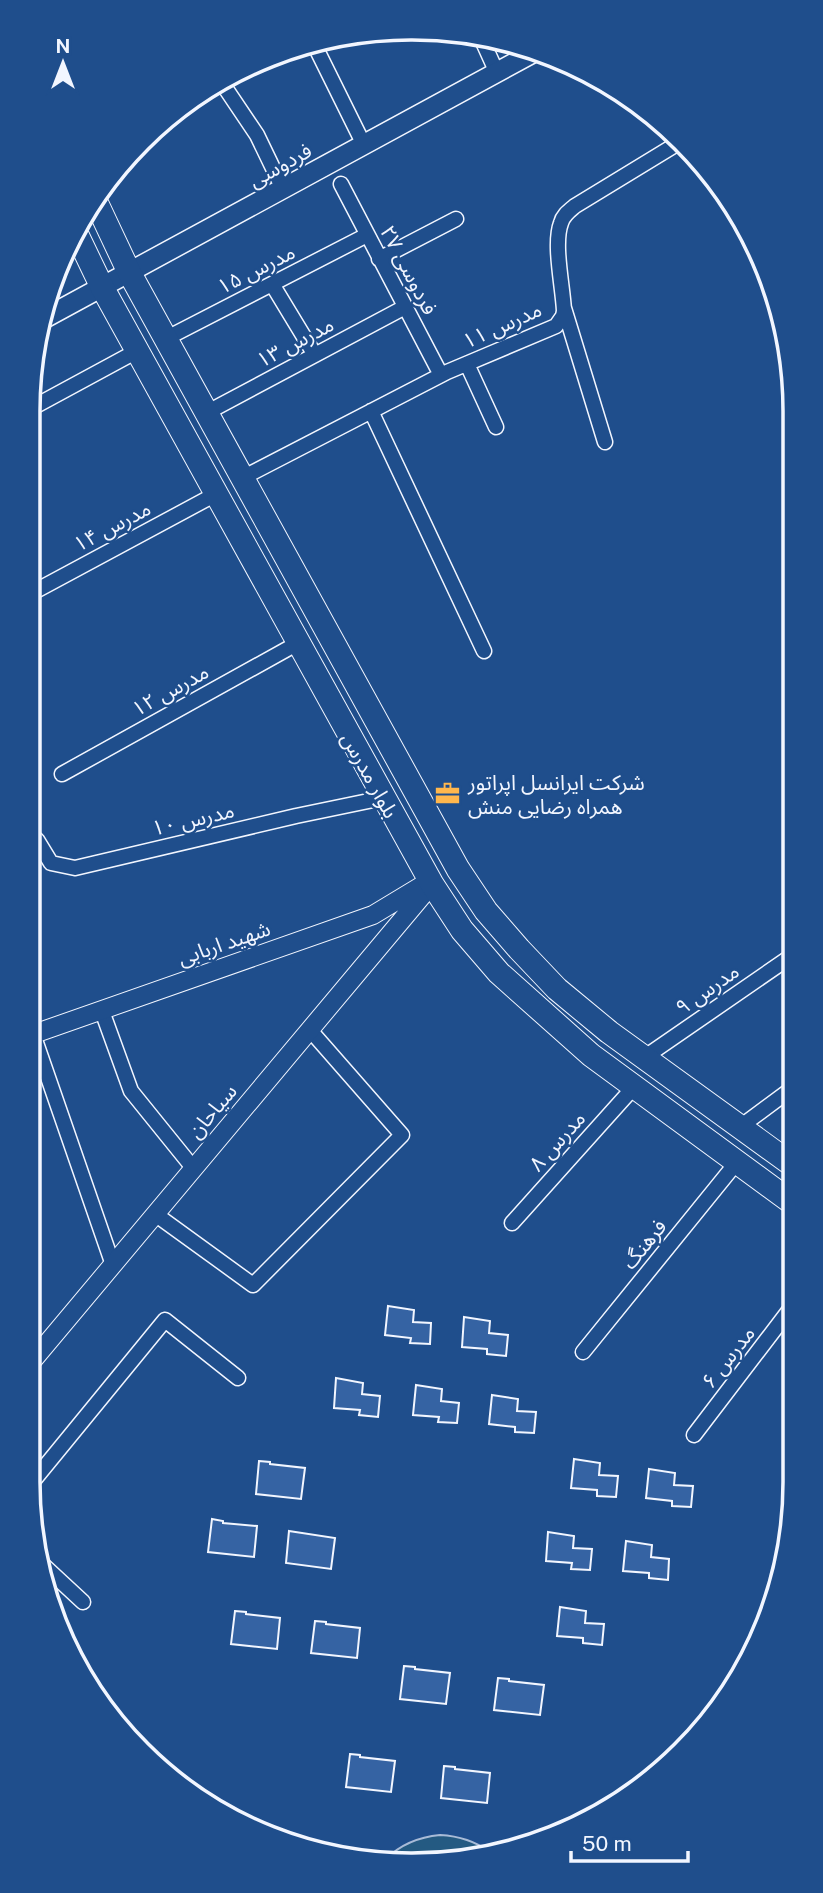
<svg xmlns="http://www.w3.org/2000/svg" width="823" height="1893" font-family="'Public Sans','Noto Sans Arabic',sans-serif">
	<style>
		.green { fill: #245a82; stroke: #a8bbd7; stroke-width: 2 }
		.building { fill: #3563a3; stroke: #f2f6ff; stroke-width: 2 }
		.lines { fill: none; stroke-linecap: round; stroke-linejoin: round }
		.minor-casing { stroke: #f2f6ff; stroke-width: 17 }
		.tertiary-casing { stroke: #f2f6ff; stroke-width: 20 }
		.secondary-casing { stroke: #f2f6ff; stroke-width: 22 }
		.primary-casing { stroke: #f2f6ff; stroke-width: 25 }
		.minor { stroke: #1f4e8c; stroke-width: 14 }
		.tertiary { stroke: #1f4e8c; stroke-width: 18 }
		.secondary { stroke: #1f4e8c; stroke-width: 19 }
		.primary { stroke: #1f4e8c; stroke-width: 23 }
		.labels { text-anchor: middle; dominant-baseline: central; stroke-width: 5; stroke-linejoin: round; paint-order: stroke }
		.street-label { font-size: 21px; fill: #f2f6ff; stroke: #1f4e8c }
		.poi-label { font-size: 21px; fill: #f2f6ff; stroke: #1f4e8c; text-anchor: start }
		.rim { fill: none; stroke: #f2f6ff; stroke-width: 3.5 }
	</style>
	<rect width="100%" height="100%" fill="#1f4e8c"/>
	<path class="green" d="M440,1835c19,1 35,6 50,17l-28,10 -76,-3c15,-15 33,-22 54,-24z"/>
	<path class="building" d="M388,1306l26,4 -1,12 18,1 -1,21 -20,-1 1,-5 -26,-3z
		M464,1317l26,4 -1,12 19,2 -2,21 -19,-2v-5l-25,-2z
		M336,1378l27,5 -1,11 18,2 -2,21 -19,-2 1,-5 -26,-2z
		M416,1385l26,4 -1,12 18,2 -2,20 -19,-1 1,-5 -26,-2z
		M492,1395l26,4 -1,12 19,1 -2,21 -19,-1v-5l-26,-3z
		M574,1459l26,4 -1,12 19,1 -2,21 -19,-1v-6l-26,-2z
		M259,1461l11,1v2l35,4 -4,31 -45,-5z
		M649,1469l26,4 -1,12 19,1 -2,21 -19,-1v-5l-26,-3z
		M212,1519l11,2v2l34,3 -3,31 -46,-5z
		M289,1531l46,7 -4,31 -45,-6z
		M548,1532l26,4 -1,12 19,1 -2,21 -19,-1 1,-6 -26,-2z
		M626,1541l26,4 -1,12 18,2 -1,21 -19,-2v-5l-26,-2z
		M560,1607l26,4 -1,12 19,1 -2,21 -19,-2v-5l-26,-2z
		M235,1611l11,1v2l34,4 -3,31 -46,-5z
		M315,1621l11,1v2l34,4 -3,30 -46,-5z
		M404,1666l11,1v2l35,4 -4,31 -46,-5z
		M498,1678l11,1v2l35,4 -4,30 -46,-5z
		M350,1754l10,1v2l35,4 -4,31 -45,-5z
		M444,1766l11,1v2l35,4 -3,30 -46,-5z"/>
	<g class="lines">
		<defs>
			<path id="minor" d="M483,42l14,31
				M316,48l48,97
				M222,83l35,52 26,54
				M341,184l100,191
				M379,259l77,-40
				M272,284l43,71
				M564,308l41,134
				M165,339l202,-104
				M467,364l29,63
				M28,410l109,-59
				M371,411l113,240
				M206,413l199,-106
				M242,478l205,-106 109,-46 7,-10 1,-5c-1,-24 -11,-67 -3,-88 2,-8 8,-12 14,-17l105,-64
				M28,595l188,-101
				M62,774l236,-131
				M28,832l9,8 14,23 24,5 221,-52 87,-18
				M102,1011l29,80 63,78
				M33,1034l80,231
				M645,1057l148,-102
				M740,1127l54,-40
				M155,1214l98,71 149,-150 -92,-105
				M512,1223l122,-136
				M583,1352l154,-190
				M694,1435l100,-131
				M29,1486l136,-166 73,58
				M42,1564l41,38"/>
			<path id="tertiary" d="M28,1036l345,-121 53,-32
				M28,1366l404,-482"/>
			<path id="secondary" d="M43,319l495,-269"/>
			<path id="primary" d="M97,204l32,68 329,597 28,42 33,38 38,40 52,43 185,134
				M78,237l24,50 330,597 30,46 37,43 92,82 203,149"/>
		</defs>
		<use href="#minor" class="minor-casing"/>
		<use href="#tertiary" class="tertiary-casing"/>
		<use href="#secondary" class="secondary-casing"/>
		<use href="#primary" class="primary-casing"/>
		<use href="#minor" class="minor"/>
		<use href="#tertiary" class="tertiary"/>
		<use href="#secondary" class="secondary"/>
		<use href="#primary" class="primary"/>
	</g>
	<defs>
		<symbol id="office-bare" viewBox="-9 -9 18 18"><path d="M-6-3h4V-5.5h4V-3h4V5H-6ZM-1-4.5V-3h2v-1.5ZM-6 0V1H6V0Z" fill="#ffb74d" stroke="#1f4e8c" stroke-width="2.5" paint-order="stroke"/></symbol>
	</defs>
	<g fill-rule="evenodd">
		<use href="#office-bare" x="430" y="776" width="35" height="35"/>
	</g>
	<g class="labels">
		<g class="street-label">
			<text transform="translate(280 165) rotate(-29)">فردوسی</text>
			<text transform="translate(256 269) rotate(-27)">مدرس ۱۵</text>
			<text transform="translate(409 270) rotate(62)">فردوسی ۲۷</text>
			<text transform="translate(502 325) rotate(-24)">مدرس ۱۱</text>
			<text transform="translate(295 342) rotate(-28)">مدرس ۱۳</text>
			<text transform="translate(112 526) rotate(-28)">مدرس ۱۴</text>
			<text transform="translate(170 690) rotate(-29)">مدرس ۱۲</text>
			<text transform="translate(370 775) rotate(61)">بلوار مدرس</text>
			<text transform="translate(193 819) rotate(-13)">مدرس ۱۰</text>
			<text transform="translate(224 943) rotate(-19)">شهید اربابی</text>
			<text transform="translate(707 989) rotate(-35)">مدرس ۹</text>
			<text transform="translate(212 1111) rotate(-50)">سیاحان</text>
			<text transform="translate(557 1141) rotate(-48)">مدرس ۸</text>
			<text transform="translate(644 1244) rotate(-51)">فرهنگ</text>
			<text transform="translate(728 1357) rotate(-52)">مدرس ۶</text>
		</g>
		<g class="poi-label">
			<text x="468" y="782">شرکت ایرانسل اپراتور<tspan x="468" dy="24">همراه رضایی منش</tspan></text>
		</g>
	</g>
	<path d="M0 0H823V1893H0ZM411 40H412A371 371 0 0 1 783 411V1482A371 371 0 0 1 412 1853H411A371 371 0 0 1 40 1482V411A371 371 0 0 1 411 40Z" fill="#1f4e8c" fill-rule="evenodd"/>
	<path class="rim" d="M411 40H412A371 371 0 0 1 783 411V1482A371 371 0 0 1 412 1853H411A371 371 0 0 1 40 1482V411A371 371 0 0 1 411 40Z"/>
	<g transform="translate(63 63)" stroke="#1f4e8c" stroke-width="5" paint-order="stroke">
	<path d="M0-5L12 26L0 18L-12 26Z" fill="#f2f6ff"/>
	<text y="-10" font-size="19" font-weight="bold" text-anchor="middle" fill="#f2f6ff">N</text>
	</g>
	<path d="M571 1851v10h117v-10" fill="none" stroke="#f2f6ff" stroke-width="3.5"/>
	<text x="582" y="1851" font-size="21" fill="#f2f6ff" stroke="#1f4e8c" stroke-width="5" paint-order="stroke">50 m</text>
</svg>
